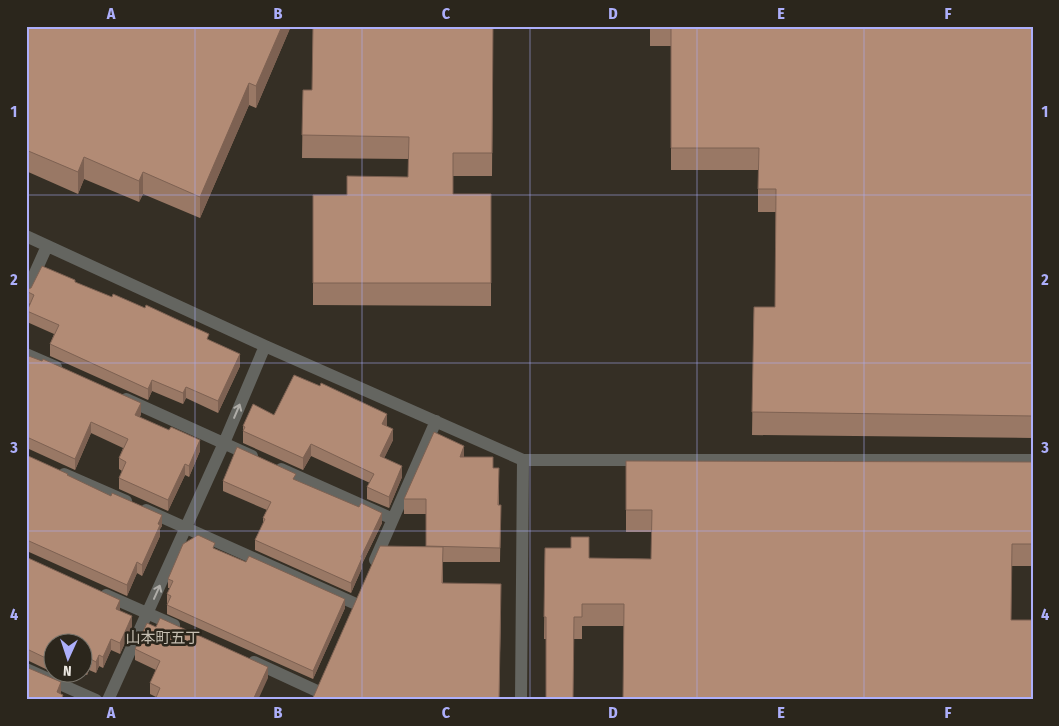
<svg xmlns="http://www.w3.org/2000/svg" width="1059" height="726" font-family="'Fira Sans Condensed','Noto Sans JP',sans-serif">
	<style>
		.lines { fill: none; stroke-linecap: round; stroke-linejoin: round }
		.minor { stroke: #646560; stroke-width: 12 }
		.wall { fill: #997865 }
		.shaded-wall { fill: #7d6152 }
		.building { fill: #b28b75; stroke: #7d6152 }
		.oneway { stroke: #afada8 }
		.grid { fill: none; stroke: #adaffb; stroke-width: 1; stroke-opacity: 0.55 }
		.labels { text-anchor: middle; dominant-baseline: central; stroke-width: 5; stroke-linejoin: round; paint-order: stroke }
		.neighbourhood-label { font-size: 15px; fill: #c6bfb2; stroke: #2b261c }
		.neatline { fill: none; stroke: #adaffb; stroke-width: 2 }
		.grid-label { font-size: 16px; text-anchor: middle; font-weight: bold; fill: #adaffb }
	</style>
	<rect width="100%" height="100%" fill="#352f25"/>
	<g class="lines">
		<path class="minor" d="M26,236l239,110 258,114h510
			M26,293l21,-47
			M26,354l30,13
			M126,399l126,57
			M281,469l112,50
			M64,474l62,27
			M146,510l210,94
			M375,560l61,-139
			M106,595l68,30
			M254,662l63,29
			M26,669l70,31
			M108,700l116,-257 41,-97
			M521,700l2,-240"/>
	</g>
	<path class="wall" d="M26,26h265l-35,82 -7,-3 -49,113 -57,-24 -4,8 -55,-23 -6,15 -52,-23z
		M493,26l-1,150h-39v18h38v112l-178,-1v-110h34l61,-18v-18l-106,-1 1,-68h9z
		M650,26h383v412l-281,-3 2,-128h21l1,-95h-18v-42h-87v-124h-21z
		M75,282l134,58 31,26 -22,47 -32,-15 -3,6 -31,-13 -4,9 -98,-44v-12l4,-10 -27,-12v-11l3,-7 -4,-2v-13z
		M26,355l115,59 -1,3 60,34 -11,26 -4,-2 -17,36 -49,-22v-11l3,-7 -3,-2v-11l4,-10 -32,-15 -16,37 -46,-21 -3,1z
		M274,415l113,10v1l6,14 -9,18 18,19 -13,31 -22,-9v-12l3,-4 -59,-27 -8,14 -60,-27v-17z
		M26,455l42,20 94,51 -2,3v7l-18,40 -5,-3 -10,23 -98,-44 -3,-1z
		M464,457l29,11 6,15v22h2l-1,57h-57v21l58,24 -2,93h-187l114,-154v-32h-22v-15z
		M626,461l407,1v104h-21l-388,60h-42v13h-38l1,-91h26l18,10 62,1 1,-27h-26z
		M296,480l86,43 -20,41v4l-11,25 -96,-43v-10l8,-16v-6l4,-8 -44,-19v-10z
		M215,549l130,59 -32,71 -146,-65v-9l1,-2h-1v-9l3,-6h-2v-9z
		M26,557l94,54 12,16 -12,27 -9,-4 -8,18 -4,-2 -3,7 -7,-3 -2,5 -5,-2v-29h-30v28l-23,-11 -3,1z
		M135,649l133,29 -112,19 -6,-3v-11l6,-13 -21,-10z
		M56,674h14l-2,4z"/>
	<path class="shaded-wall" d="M282,26h9l-35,82v-22z
		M249,83v22l-49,113v-21z
		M84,157v22l-6,15v-22z
		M143,172v22l-4,8v-21z
		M27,259v11l-1,3v-11z
		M240,354v12l-22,47v-12z
		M152,380v11l-4,9v-11z
		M186,387v11l-3,6v-11z
		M141,403v11l-6,12v-11z
		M387,414v11l-5,10v-11z
		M91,422v11l-16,37v-11z
		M393,429v11l-13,27v-11z
		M200,440v11l-11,26v-11z
		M311,444v12l-8,14v-12z
		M464,446v14l-4,-3z
		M185,464v11l-17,36v-11z
		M402,466v11l-13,31v-11z
		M382,513v10l-20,41v4l-11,25v-10l10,-26z
		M162,515v11l-2,3v7l-18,40v-11z
		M137,562v11l-10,23v-11z
		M501,584v23l-2,93z
		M345,599v9l-32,71v-8z
		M120,600v11l-4,-2z
		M132,616v11l-12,27v-11z
		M111,639v11l-8,18v-11z
		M99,655v11l-3,7v-11z
		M89,658v12l-2,5v-11z
		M268,667v11l-10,22h-5z
		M61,682v11l-3,7 -1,-8z"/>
	<path class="building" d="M26,26h256l-26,60 -7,-3 -49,114 -57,-25 -4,9 -55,-24 -6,15 -52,-22z
		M313,26h180l-1,127h-39v41h38v89h-178v-88h34v-19l61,1 1,-40 -107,-2 1,-45h9z
		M671,26h362v390l-281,-4 2,-105h21l1,-118h-18l1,-41h-88z
		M42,266l33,14v2l37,15 1,-3 32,14 1,-3 30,14 33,15 -2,5 33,15 -22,47 -32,-14 -3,6 -31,-13 -4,9 -98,-45 9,-19 -32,-14 7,-16 -8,-4v-2l5,-1z
		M26,355l16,6 1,-2 98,44 -6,12 34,15 2,-3 29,13 -11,26 -4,-2 -17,36 -49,-22 7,-16 -7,-4 9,-19 -37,-17 -16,37 -46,-21 -3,1z
		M294,375l26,11 1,-3 66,31 -5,10 11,5 -13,27 22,10 -13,31 -22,-10 7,-13 -63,-30 -8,14 -60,-27 2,-4 -2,-1 10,-22 21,11z
		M434,432l30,14 -4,11h33v11h6l-1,37h3l-1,43 -74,-2v-47h-22z
		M237,447l59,27 -3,5 66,28 2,-4 21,10 -21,44 1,1 -11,25 -96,-43 10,-21 -2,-1 8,-16 -48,-21z
		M26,455l42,19 -1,1 44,21 1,-3 50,22 -4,9 2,1 -18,40 -5,-3 -10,23 -98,-44 -3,-1z
		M626,461l407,1v82h-21l-1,76h22v80h-410l1,-96h-42v13h-8l-1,83h-27v-83h-2l1,-69h26v-11h18v21l62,1 1,-49h-26z
		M198,535l17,8 -2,5 33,14 3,-6 96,43 -32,72 -146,-66 4,-9 -4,-2 6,-13 -5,-2 15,-35z
		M380,546l63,1 -1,36 59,1 -2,116h-187z
		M26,557l94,43 -4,9 16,7 -12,27 -9,-4 -8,18 -4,-2 -3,7 -7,-4 -2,6 -5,-2v-18h-30v17l-23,-11 -3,1z
		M160,618l108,49 -15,33h-98l5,-12 -10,-5 10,-22 -25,-12 12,-26 9,4z
		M26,667l35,15 -4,10 6,3 -2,5h-35z"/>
	<defs><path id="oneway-shaft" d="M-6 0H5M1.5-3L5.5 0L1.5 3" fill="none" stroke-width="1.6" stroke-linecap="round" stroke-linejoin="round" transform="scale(1.25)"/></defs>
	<g class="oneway">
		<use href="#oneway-shaft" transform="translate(237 411) rotate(-67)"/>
		<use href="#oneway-shaft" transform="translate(157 592) rotate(-66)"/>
	</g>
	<path class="grid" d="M195,26v674M362,26v674M530,26v674M697,26v674M864,26v674M26,195h1007M26,363h1007M26,531h1007"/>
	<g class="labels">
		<g class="neighbourhood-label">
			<text x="163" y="638">山本町五丁</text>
		</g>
	</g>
	<rect width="1059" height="726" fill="none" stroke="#2b261c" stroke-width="55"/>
	<g transform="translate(68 658) rotate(183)"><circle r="24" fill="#2b261c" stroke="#78746b"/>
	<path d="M0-4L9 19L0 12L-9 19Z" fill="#adaffb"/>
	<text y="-8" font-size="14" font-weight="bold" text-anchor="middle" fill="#ece8e2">N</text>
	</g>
	<rect x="28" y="28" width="1004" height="670" class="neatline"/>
	<g class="grid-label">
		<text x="111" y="19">A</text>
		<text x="278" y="19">B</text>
		<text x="446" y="19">C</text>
		<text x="613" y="19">D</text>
		<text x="781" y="19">E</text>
		<text x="948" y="19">F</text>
		<text x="14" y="117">1</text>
		<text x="1045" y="117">1</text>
		<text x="14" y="285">2</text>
		<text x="1045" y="285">2</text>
		<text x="14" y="453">3</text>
		<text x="1045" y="453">3</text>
		<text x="14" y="620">4</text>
		<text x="1045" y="620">4</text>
		<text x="111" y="718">A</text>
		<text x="278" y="718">B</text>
		<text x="446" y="718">C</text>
		<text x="613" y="718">D</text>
		<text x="781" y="718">E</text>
		<text x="948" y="718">F</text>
	</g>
</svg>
